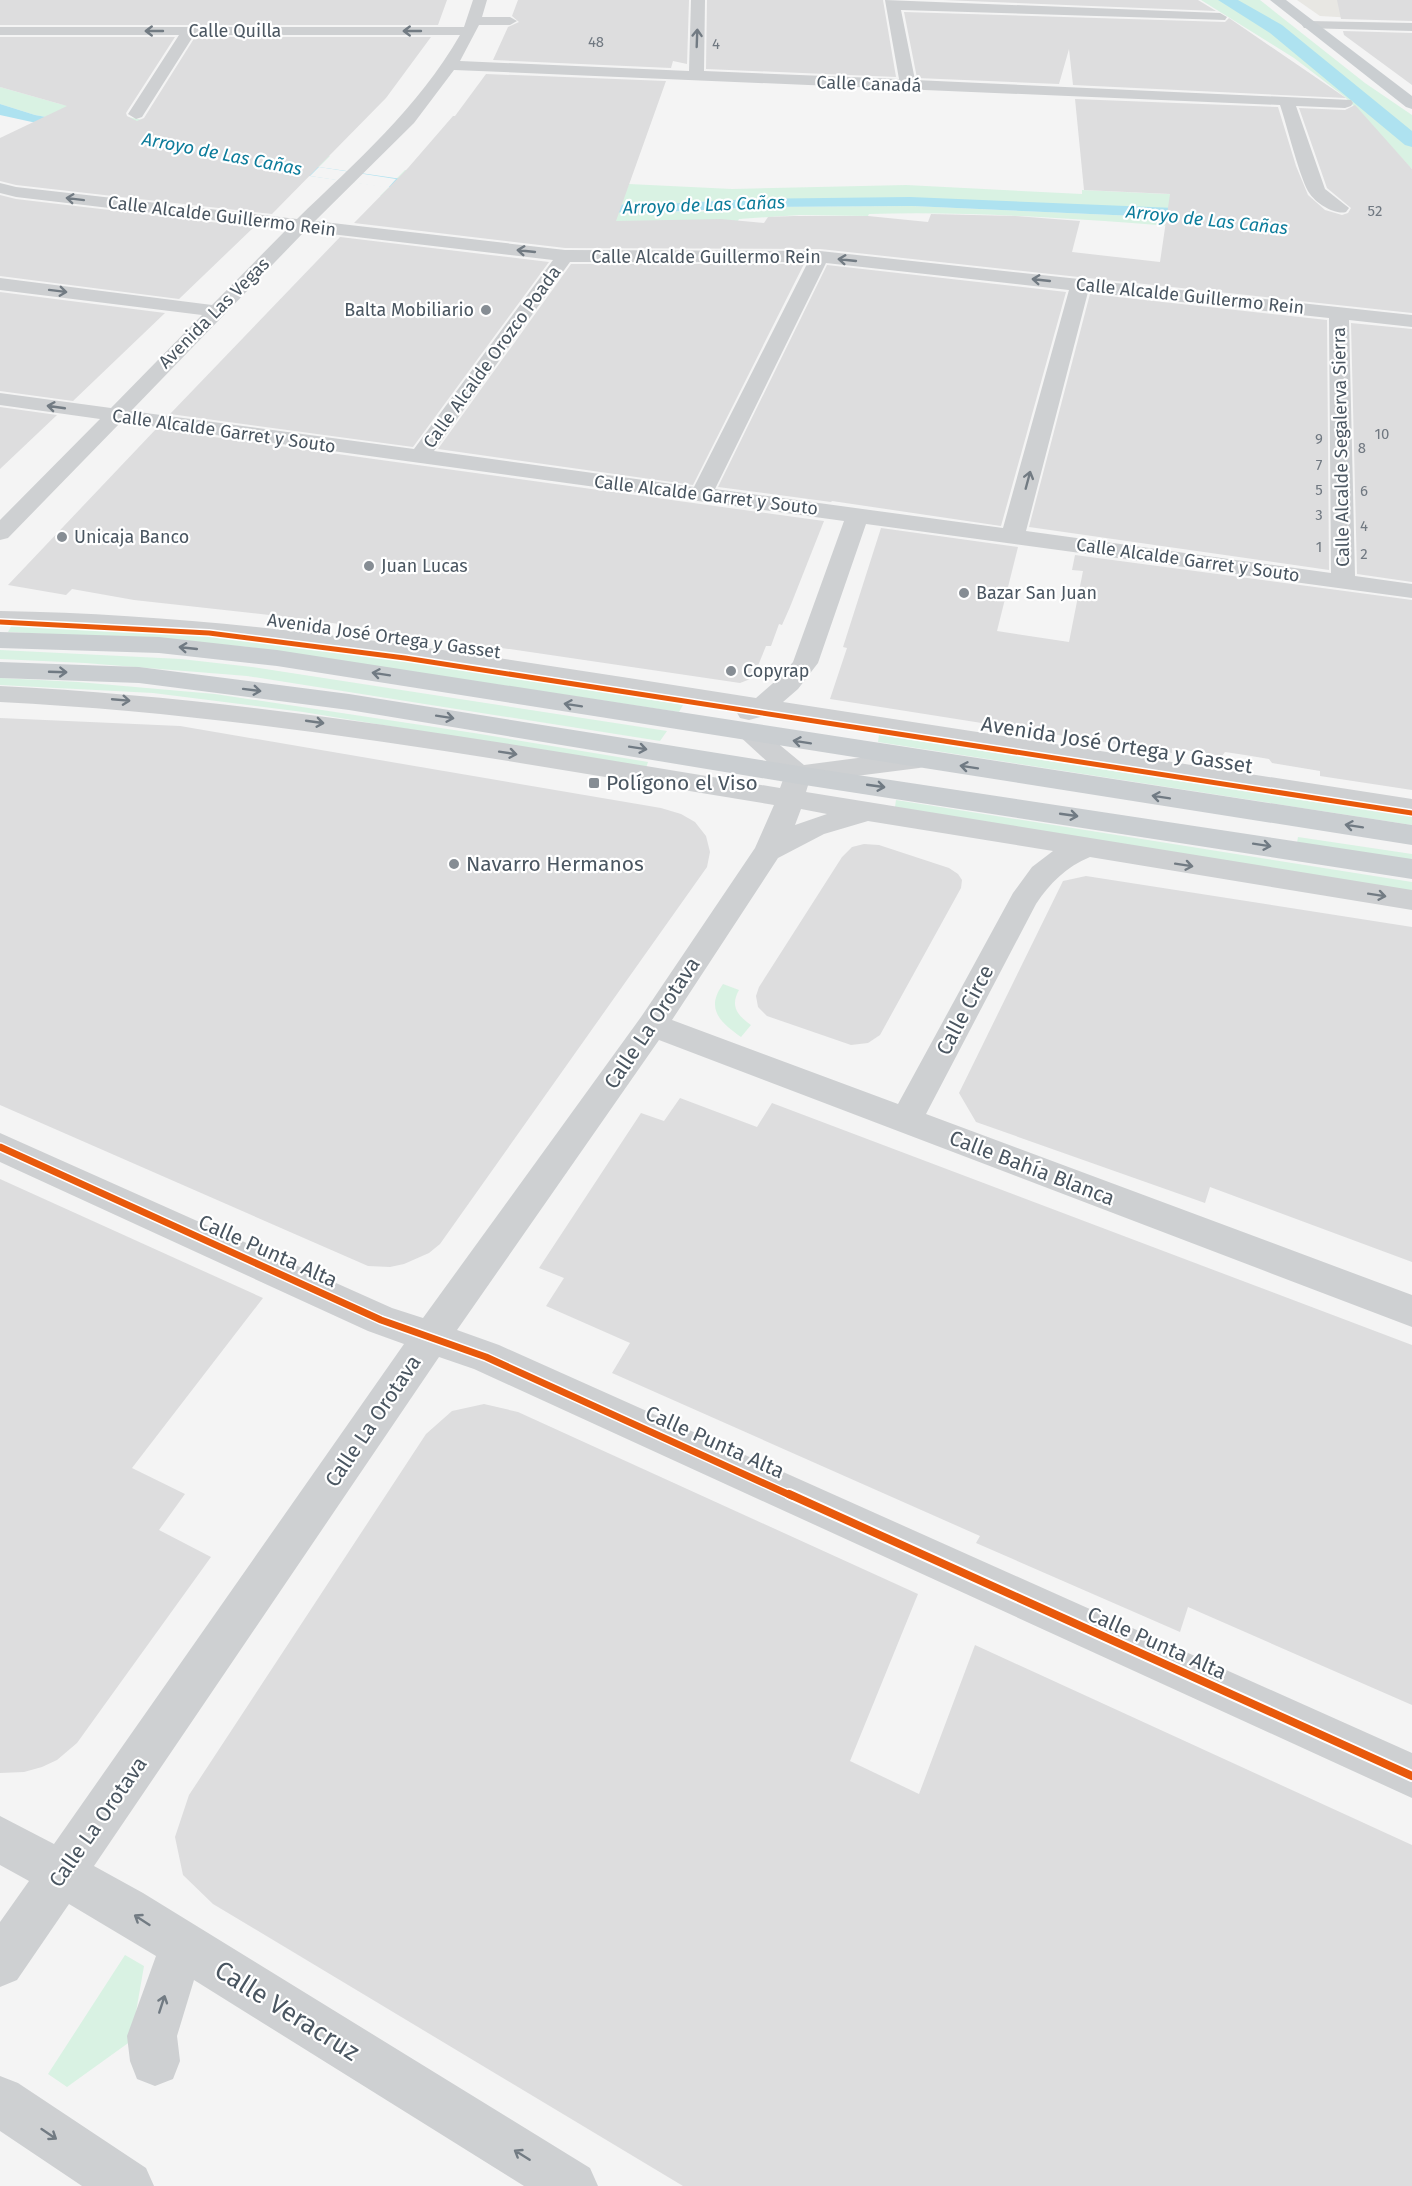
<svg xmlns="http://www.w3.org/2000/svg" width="1412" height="2186" font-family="'Fira Sans',sans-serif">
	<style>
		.commercial { fill: #e8e7e3 }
		.green { fill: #d9f2e3 }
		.water { fill: #aee2f0 }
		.pier { fill: #f4f4f4 }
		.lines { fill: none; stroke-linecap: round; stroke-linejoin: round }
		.canal { fill: #aee2f0; fill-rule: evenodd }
		.building { fill: #ddddde }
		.minor { fill: #ced0d2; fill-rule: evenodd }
		.major { fill: #caced1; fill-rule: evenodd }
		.cycleway-far2-casing { stroke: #fff; stroke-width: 8 }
		.cycleway-far1-casing { stroke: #fff; stroke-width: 10 }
		.cycleway-casing { stroke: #fff; stroke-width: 12 }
		.cycleway-far2 { stroke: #e8590c; stroke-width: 5 }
		.cycleway-far1 { stroke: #e8590c; stroke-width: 7 }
		.cycleway { stroke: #e8590c; stroke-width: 8 }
		.oneway { stroke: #727b83 }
		.oneway2 { stroke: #707a83 }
		.poi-dot { fill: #868d94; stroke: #fff; stroke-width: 2 }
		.labels { text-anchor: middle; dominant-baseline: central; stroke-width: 4.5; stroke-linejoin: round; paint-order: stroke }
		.far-number-label { font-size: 15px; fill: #707881 }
		.far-street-label { font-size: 18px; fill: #4a5661; stroke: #fff }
		.far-water-label { font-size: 18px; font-style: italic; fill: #0c7c9b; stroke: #fff }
		.far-poi-label { font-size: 18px; fill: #4a5661; stroke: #fff; text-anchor: start }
		.street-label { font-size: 21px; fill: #4a5661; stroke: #fff }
		.poi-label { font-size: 21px; fill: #4a5661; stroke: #fff; text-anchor: start }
		.near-street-label { font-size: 26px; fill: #4a5661; stroke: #fff }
	</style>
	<rect width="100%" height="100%" fill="#f4f4f4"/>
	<path class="commercial" d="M1297,0h80l11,20 -68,-4z"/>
	<path class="green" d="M1201,0h59l105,83 47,32v54l-67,-72 -51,-39z
		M0,87l60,17 270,52 -11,11 -284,-52 -35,-11z
		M405,170l90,12 132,7 2,-5 103,5 174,-4 176,9v-4l127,6 12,17 -469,-14 -108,6 -77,-2 -171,-24z
		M388,188l166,23 142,1 65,-5 151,-1 269,12 60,13c-123,-8 -248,-21 -372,-17l-1,2 -68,-1 -61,4 -1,2h-123l-235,-25z
		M12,625c80,3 160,7 240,16 144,16 288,42 431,64l-4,7 -431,-65 -74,-7 -166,-8z
		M0,650l181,9 71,8 415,64 -7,10 -413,-65 -162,-13 -85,-4z
		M0,678l78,4 137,12 259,39 174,29 -2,6 -343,-56 -150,-19 -153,-8z
		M879,735l533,82v8l-534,-83z
		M896,800l516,82v9l-517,-84z
		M1298,837l114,17v6l-115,-17z
		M723,984l16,6c-9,16 -2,25 12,35l-10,12c-21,-15 -36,-28 -18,-53z
		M125,1955l19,11 -13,75 -64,46 -19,-13z"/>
	<path class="water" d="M0,104l35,11 284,52 248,36 77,2 108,-6 158,-2 265,11 6,10 -269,-12 -151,1 -114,6 -93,-2 -244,-35 -205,-38 -105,-23z"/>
	<path class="pier" d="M319,167l77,12 -8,9 -78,-12z"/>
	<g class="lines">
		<path class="canal" d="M1218,0h20l44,25 130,106v16l-7,-2 -135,-112z"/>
	</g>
	<path class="building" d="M0,0h447l-9,25h-438z
		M518,0h171l-2,64 -14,-3 -2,7 -178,-8 15,-33 11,-5 -7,-6z
		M707,0h176l13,77 -190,-8z
		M943,0h255l18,11z
		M1337,0h75v21l-71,-2z
		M904,12l321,10 4,-4 117,80 -273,-13 -4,-36 -10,35 -142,-6z
		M1343,31l69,2v52l-68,-50z
		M0,37h175l-49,76 1,3 10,5 7,-3 51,-81h236l-45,61 -114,116 -256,-29 -16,-4v-43l67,-32 -67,-19z
		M486,74l180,7 -50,140 105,-2 43,4 4,-6 26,-1h74l60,6 3,-8 85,2 64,5 -8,31 88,10 10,-68 -86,-4 -9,-91 203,8 18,59 12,29 17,15 17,5 6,-2 3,-5 -24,-20 -28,-80 46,2 10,-5 57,64v144l-592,-64 -255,-1 -211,-25 54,-55 45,-52h2z
		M0,195l16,4 238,28 -75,72 -179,-23z
		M340,237l209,25 -136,185 -243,-33z
		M571,264h233l-111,221 -255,-36z
		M827,265l239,27 -65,234 -169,-25 -1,1 -113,-15z
		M0,292l165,21 -92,88 -73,-10z
		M1090,294l237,26 2,250 -300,-43z
		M1351,323l61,6v253l-55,-8z
		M0,407l57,8 -57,54z
		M156,429l668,92 -34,86 -8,18 -3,-1 -8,22h-5l-13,32 -13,5 -435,-64 -171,-19 -62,-11 -6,6 -58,-10z
		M881,528l137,19 -21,84 72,11 14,-71 -11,-1 3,-15 337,45v190l-92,-14v-5l-48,-8 -3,-4 -24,-4 -20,-3 -3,4 -50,-8v5l-342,-54 17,-51 -4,-1z
		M0,718l180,8 481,82 20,6 14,8 11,14 4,16 -3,15 -267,377 -11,9 -25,11 -14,3 -22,-1 -368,-161z
		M864,844l15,1 70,23 9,6 4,6 -1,8 -81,147 -12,8 -17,2 -84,-29 -9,-9 -2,-11 3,-9 83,-130 10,-10z
		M1086,876l326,51v335l-202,-75 -5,16 -229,-81 -17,-29 104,-212z
		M680,1098l77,29 15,-24 640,242v360l-224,-98 -8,25 -204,-89 4,-7 -368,-163 18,-30 -84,-37 18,-28 -25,-10 102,-155 23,8z
		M0,1179l263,119 -131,170 53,26 -26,36 52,27 -134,186 -20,17 -15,7 -18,5 -24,1z
		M484,1404l34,8 400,182 -68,167 69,33 56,-149 437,200v341h-729l-470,-282 -30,-29 -8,-38 14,-42 237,-361 26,-23z"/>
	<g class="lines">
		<path class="minor" d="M473,0h14l-5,17h28l7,4 -7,4h-31l-19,36 229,10 2,-71h14l-1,71 195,8 -14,-79 335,13 7,4 -2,3 -324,-10 14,70 436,20 2,3 -2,3 -6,2 -49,-2 29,83 24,19 -3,4c-11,3 -29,-8 -36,-18 -9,-11 -24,-72 -30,-89l-826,-35 -40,53 -99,98 250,29 255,1 592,64v12l-63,-7 6,256 57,8v14l-546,-74 -48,139 -20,26 -15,13 629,97v18l-648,-101 -15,4 -9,-2 -4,-7c-245,-38 -487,-82 -736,-86v-14c255,4 505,48 756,87l24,-21 13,-15 51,-141 -723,-99 -113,116 -8,2v-20l100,-101 -100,-14v-12l111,15 91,-93 -202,-25v-12l212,27 75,-76 -271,-32 -16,-4v-10l16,4 281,32c59,-57 121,-111 163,-184h-266l-52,82 -6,2 -8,-5 51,-79h-179v-8h464zM305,231l248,29 -139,189 -283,-38zM570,262h238l-114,225 -260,-36zM826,263l243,27 -66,238 -288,-39zM1088,292l241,26 2,255 -305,-42z
			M1309,21l103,2v8l-108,-3 -2,-3 2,-3z
			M0,686c263,13 521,60 780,102l4,-11 -48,-44 4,-6 9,-2 9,2 46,38 115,-15 10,3 4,6 -4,6 -10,3 -110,14 -3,10 606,98v20l-322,-53c-24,10 -40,26 -54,47l-110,210 486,181v32l-753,-287 -202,290 42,15 913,408v45l-938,-429 -35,-12 -345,509 49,27 447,275 8,18h-74l-330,-206 -17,56 3,25 -7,18 -18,7 -18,-7 -7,-18 -3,-25 29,-80 -87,-52 -52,76 -17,7v-65l29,-41 -29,-16v-49l54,28 350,-500 -36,-13 -368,-169v-29l392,175 31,10 218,-301 114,-169 19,-43c-257,-42 -513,-90 -774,-103zM801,809l26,5 -32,11zM868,821l185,30 -21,16 -19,26 -115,211 -226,-84 106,-162 46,-24z
			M0,2076l18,7 128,85 8,18h-72l-82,-55z"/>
		<path class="major" d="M1270,0h16l126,96v13l-6,-2z
			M0,632l159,5 118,13 1135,175v20l-1135,-179 -118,-13 -159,-5z
			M0,662l139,5 210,27 449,72 614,93v20l-614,-95 -449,-74 -210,-27 -139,-5z"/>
		<defs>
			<path id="cycleway-far2" d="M0,622l209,11 196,25 1007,155"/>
			<path id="cycleway-far1" d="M0,1147l381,173 105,37 306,139"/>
			<path id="cycleway" d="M789,1494l623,282"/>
		</defs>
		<use href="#cycleway-far2" class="cycleway-far2-casing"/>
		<use href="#cycleway-far1" class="cycleway-far1-casing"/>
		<use href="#cycleway" class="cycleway-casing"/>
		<use href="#cycleway-far2" class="cycleway-far2"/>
		<use href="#cycleway-far1" class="cycleway-far1"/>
		<use href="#cycleway" class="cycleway"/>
	</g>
	<defs><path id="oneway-shaft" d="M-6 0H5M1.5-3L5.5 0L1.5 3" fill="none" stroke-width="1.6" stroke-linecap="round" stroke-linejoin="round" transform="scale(1.5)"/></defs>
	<g class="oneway">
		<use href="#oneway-shaft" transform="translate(154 31) rotate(180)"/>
		<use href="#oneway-shaft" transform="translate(412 31) rotate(-180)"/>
		<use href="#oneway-shaft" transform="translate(697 38) rotate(-88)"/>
		<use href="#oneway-shaft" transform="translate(75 199) rotate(-173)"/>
		<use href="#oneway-shaft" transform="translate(526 251) rotate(-174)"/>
		<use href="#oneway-shaft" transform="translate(847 260) rotate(-174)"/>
		<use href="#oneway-shaft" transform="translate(1041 280) rotate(-174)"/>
		<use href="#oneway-shaft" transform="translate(58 291) rotate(7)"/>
		<use href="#oneway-shaft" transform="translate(56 407) rotate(-172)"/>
		<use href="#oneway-shaft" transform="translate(1028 480) rotate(-75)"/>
		<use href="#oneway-shaft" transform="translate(121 700) rotate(5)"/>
		<use href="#oneway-shaft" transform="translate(315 722) rotate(8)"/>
		<use href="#oneway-shaft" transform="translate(508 753) rotate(9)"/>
		<use href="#oneway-shaft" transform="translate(1184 865) rotate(9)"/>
		<use href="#oneway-shaft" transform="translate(1377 895) rotate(9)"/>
		<use href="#oneway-shaft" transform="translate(142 1920) rotate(-147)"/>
		<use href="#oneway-shaft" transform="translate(162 2004) rotate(-72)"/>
		<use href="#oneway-shaft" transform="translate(49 2134) rotate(34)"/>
		<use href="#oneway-shaft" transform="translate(522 2155) rotate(-148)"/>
	</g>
	<g class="oneway2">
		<use href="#oneway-shaft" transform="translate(188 648) rotate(-174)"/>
		<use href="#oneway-shaft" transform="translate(58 672) rotate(2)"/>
		<use href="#oneway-shaft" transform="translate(381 674) rotate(-171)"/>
		<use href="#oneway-shaft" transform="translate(252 690) rotate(7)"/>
		<use href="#oneway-shaft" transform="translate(573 705) rotate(-171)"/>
		<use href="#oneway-shaft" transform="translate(445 717) rotate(9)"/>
		<use href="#oneway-shaft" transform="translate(802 742) rotate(-171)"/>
		<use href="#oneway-shaft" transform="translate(638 748) rotate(9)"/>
		<use href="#oneway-shaft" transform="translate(969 767) rotate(-171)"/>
		<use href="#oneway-shaft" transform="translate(876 786) rotate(8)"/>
		<use href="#oneway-shaft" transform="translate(1161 797) rotate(-171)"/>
		<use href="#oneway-shaft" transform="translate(1069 815) rotate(8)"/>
		<use href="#oneway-shaft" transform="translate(1354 826) rotate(-171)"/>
		<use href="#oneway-shaft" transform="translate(1262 845) rotate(9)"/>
	</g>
	<g class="poi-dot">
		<circle cx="486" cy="310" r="6"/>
		<circle cx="62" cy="537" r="6"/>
		<circle cx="369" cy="566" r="6"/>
		<circle cx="964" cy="593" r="6"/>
		<circle cx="731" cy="671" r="6"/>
		<rect x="588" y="777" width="12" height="12" rx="3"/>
		<circle cx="454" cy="864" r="6"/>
	</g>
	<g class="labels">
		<g class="far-number-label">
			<text x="596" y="42">48</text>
			<text x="716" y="44">4</text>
			<text x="1375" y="211">52</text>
			<text x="1382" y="434">10</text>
			<text x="1319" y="439">9</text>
			<text x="1362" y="448">8</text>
			<text x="1319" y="465">7</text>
			<text x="1319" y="490">5</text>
			<text x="1364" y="491">6</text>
			<text x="1319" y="515">3</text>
			<text x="1364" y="526">4</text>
			<text x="1319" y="547">1</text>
			<text x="1364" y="554">2</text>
		</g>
		<g class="far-street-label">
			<text x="235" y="31">Calle Quilla</text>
			<text transform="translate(869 84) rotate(2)">Calle Canadá</text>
			<text transform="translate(222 216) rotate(7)">Calle Alcalde Guillermo Rein</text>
			<text x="706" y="257">Calle Alcalde Guillermo Rein</text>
			<text transform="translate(1190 296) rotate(6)">Calle Alcalde Guillermo Rein</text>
			<text transform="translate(214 313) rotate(-45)">Avenida Las Vegas</text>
			<text transform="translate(492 357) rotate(-54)">Calle Alcalde Orozco Poada</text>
			<text transform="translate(224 431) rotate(8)">Calle Alcalde Garret y Souto</text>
			<text transform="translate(1341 447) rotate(-91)">Calle Alcalde Segalerva Sierra</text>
			<text transform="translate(706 495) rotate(7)">Calle Alcalde Garret y Souto</text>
			<text transform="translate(1188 560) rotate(8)">Calle Alcalde Garret y Souto</text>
			<text transform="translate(384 636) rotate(8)">Avenida José Ortega y Gasset</text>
		</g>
		<g class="far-water-label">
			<text transform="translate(222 154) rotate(11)">Arroyo de Las Cañas</text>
			<text transform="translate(704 205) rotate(-2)">Arroyo de Las Cañas</text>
			<text transform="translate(1207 220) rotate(6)">Arroyo de Las Cañas</text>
		</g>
		<g class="far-poi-label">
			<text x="474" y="310" text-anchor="end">Balta Mobiliario</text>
			<text x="74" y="537">Unicaja Banco</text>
			<text x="381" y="566">Juan Lucas</text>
			<text x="976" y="593">Bazar San Juan</text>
			<text x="743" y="671">Copyrap</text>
		</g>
		<g class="street-label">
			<text transform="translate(1117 745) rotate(9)">Avenida José Ortega y Gasset</text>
			<text transform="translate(965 1010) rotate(-62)">Calle Circe</text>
			<text transform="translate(652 1023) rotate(-56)">Calle La Orotava</text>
			<text transform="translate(1032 1168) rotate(21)">Calle Bahía Blanca</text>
			<text transform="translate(268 1251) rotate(24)">Calle Punta Alta</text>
			<text transform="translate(373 1421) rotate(-56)">Calle La Orotava</text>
			<text transform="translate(715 1442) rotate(24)">Calle Punta Alta</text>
			<text transform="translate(1157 1643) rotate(24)">Calle Punta Alta</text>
			<text transform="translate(98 1822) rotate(-55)">Calle La Orotava</text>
		</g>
		<g class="poi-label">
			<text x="606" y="783">Polígono el Viso</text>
			<text x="466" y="864">Navarro Hermanos</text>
		</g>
		<g class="near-street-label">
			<text transform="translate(287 2011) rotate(32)">Calle Veracruz</text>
		</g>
	</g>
</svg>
